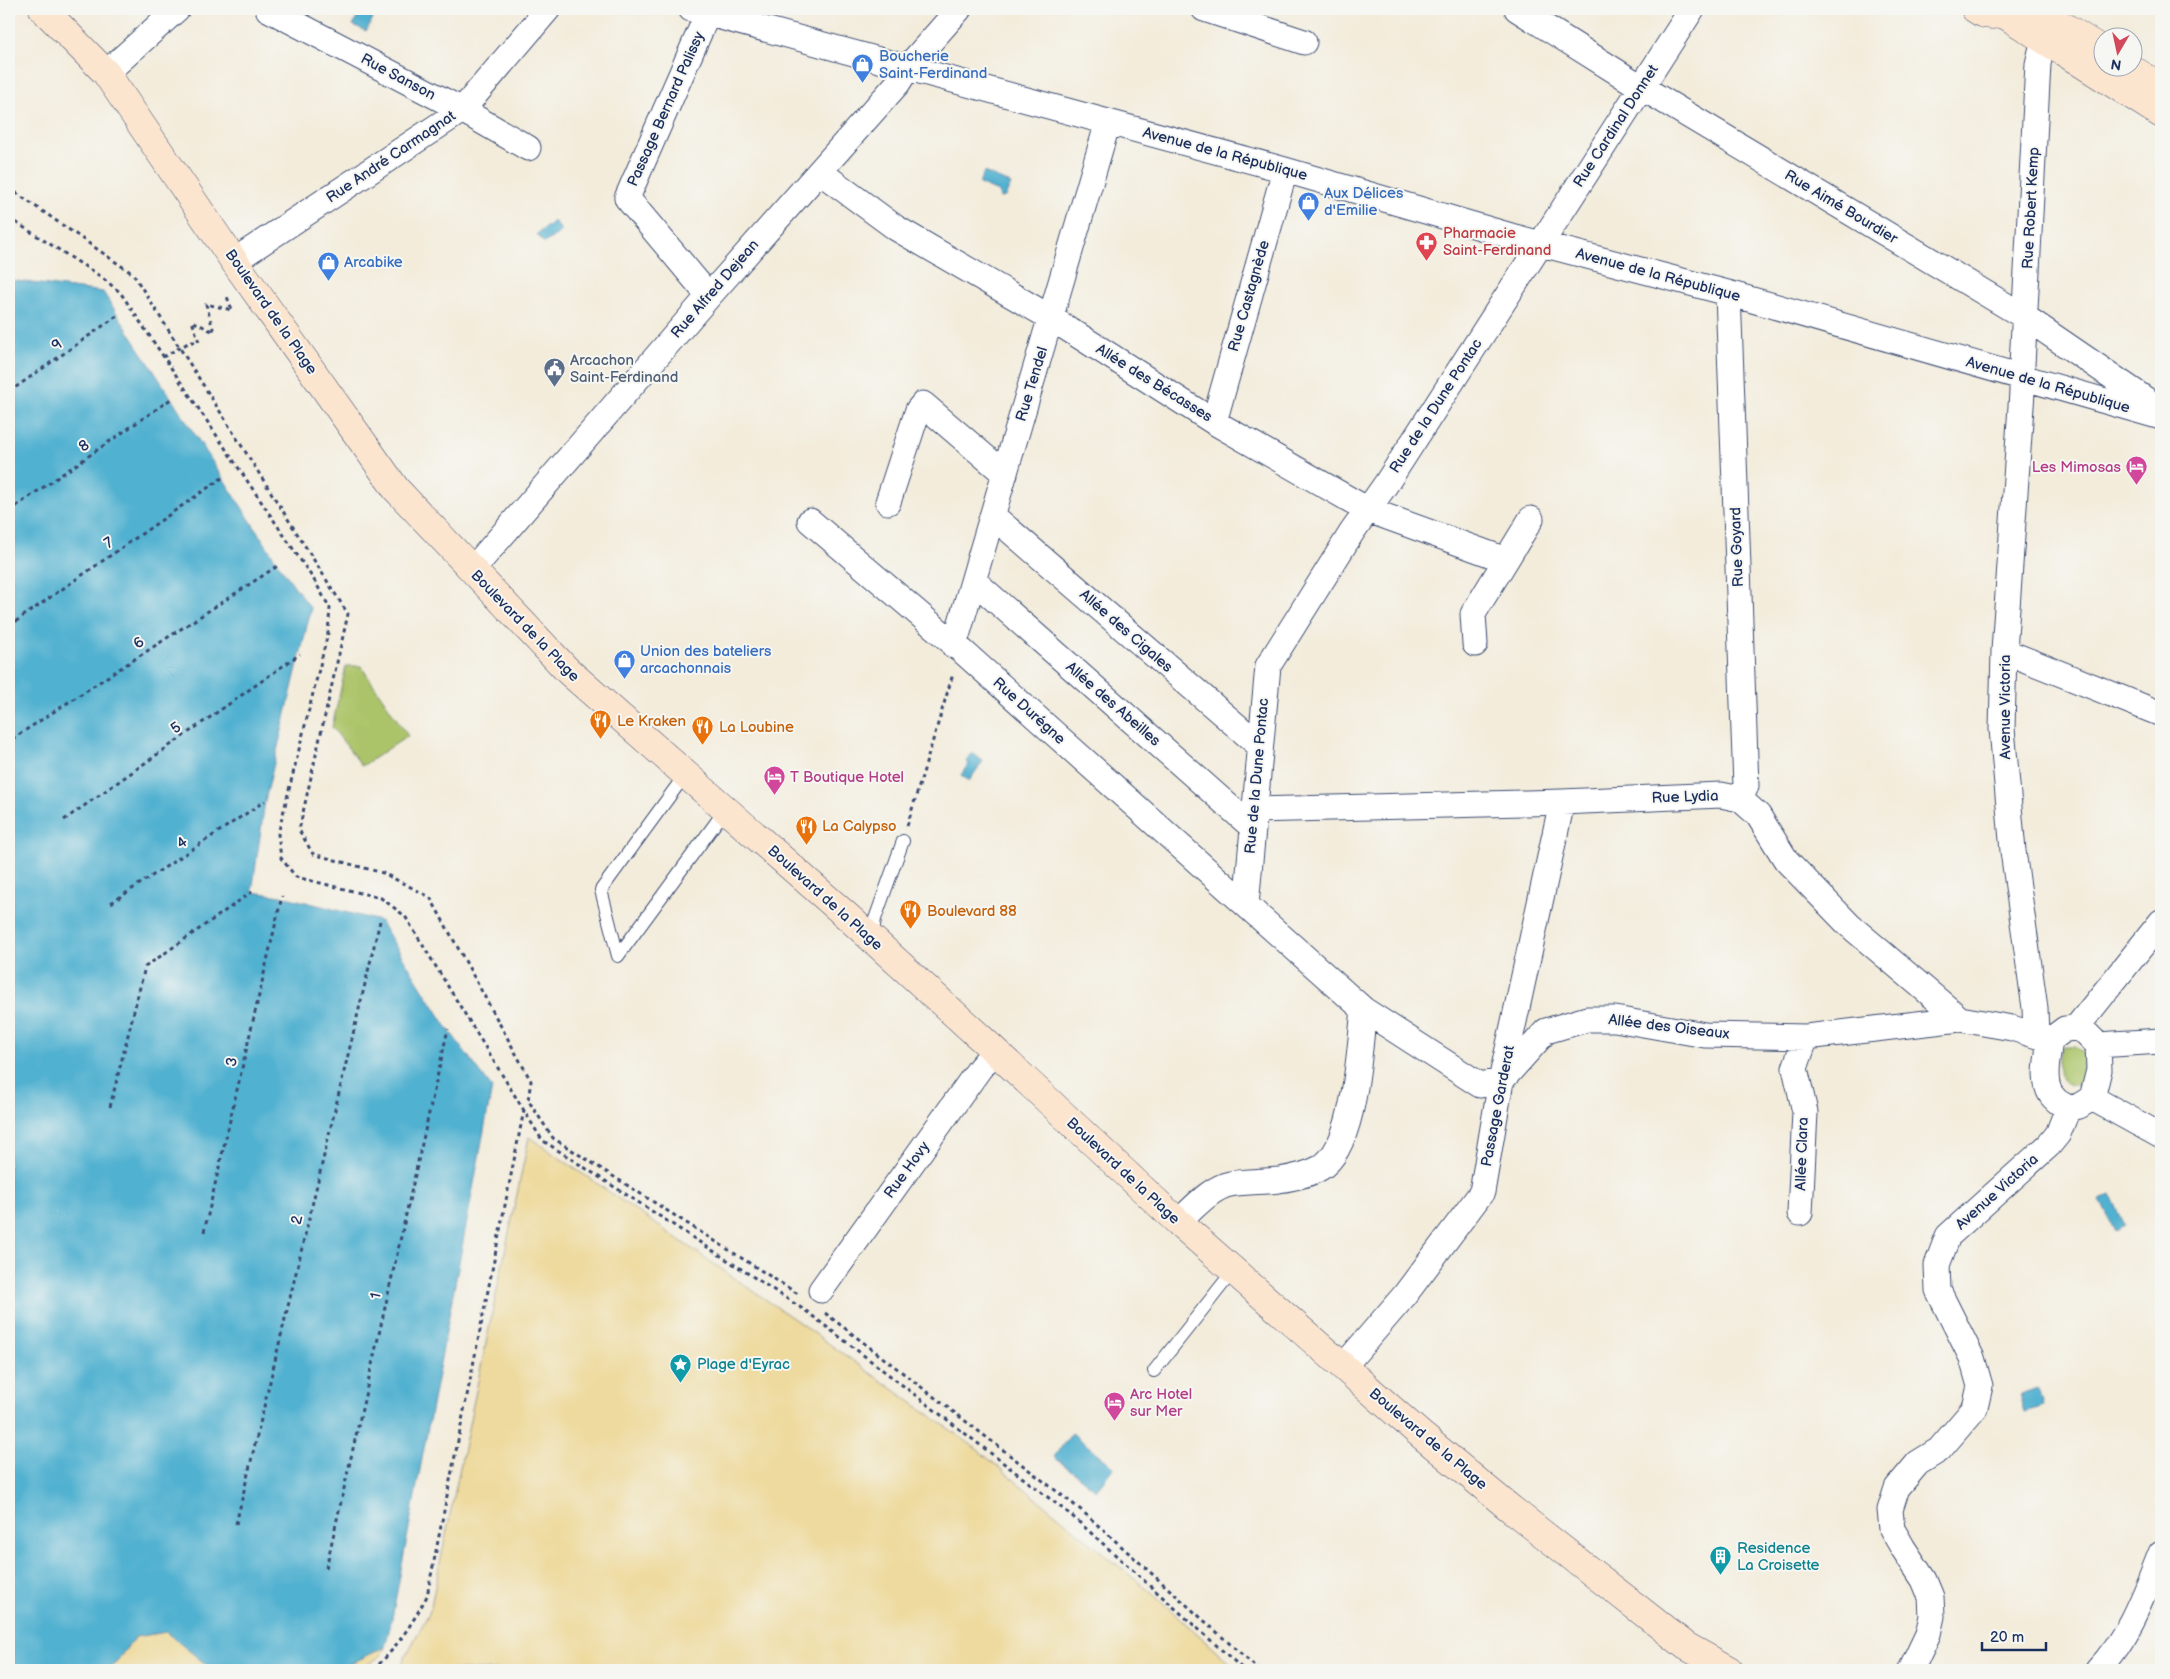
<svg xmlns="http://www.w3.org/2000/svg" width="2170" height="1679" font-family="'Balsamiq Sans',sans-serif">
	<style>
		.green { fill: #acc469; stroke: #647a64 }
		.sand { fill: #eeda9e; stroke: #84847e }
		.water { fill: #51b1d0; stroke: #367097 }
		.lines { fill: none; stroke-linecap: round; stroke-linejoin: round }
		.lane-casing { stroke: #3b4b71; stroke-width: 14 }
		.street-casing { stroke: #3b4b71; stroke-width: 27 }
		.secondary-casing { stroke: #3b4b71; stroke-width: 29 }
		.path { stroke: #3b4b71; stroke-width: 3; stroke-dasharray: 4 4; stroke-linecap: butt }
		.lane { stroke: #fff; stroke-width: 12 }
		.street { stroke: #fff; stroke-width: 25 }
		.secondary { stroke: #fce5cf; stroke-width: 28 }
		.labels { text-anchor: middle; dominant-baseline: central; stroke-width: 4; stroke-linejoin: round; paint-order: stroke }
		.shop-label { font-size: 15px; fill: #366cbe; stroke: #f6f6f2; text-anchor: start }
		.street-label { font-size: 15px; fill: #1b2f5e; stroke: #f6f6f2 }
		.health-label { font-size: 15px; fill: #be3a42; stroke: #f6f6f2; text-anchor: start }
		.service-label { font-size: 15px; fill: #4e5e75; stroke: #f6f6f2; text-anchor: start }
		.hotel-label { font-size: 15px; fill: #b23c85; stroke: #f6f6f2; text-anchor: start }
		.food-label { font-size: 15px; fill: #c56008; stroke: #f6f6f2; text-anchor: start }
		.culture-label { font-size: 15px; fill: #0d838f; stroke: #f6f6f2; text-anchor: start }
	</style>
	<rect width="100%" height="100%" fill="#f6f6f2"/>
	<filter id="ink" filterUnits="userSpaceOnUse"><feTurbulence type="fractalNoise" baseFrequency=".02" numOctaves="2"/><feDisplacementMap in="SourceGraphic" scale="10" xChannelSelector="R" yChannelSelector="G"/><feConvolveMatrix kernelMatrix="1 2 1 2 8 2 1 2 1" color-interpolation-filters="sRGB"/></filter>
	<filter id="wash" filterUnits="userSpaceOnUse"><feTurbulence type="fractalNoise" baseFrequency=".0096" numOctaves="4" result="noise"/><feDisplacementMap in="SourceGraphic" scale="20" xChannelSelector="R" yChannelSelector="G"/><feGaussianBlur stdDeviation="1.12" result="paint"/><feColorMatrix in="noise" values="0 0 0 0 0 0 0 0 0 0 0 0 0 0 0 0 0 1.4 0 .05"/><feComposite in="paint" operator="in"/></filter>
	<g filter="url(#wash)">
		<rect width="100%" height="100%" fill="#f3ecdb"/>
		<path class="green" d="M346,666h15l47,70 -46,30 -30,-39z
			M2064,1046h11l12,10v21l-5,7c-26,7 -28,-21 -18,-38z"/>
		<path class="sand" d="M529,1137l268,184 176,125 181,149 84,75h-844l7,-5 29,-54z
			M166,1632l47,38h-103l25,-33z
			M385,1647l-4,9 -22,14h-22z"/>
		<path class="water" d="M362,9h16l-12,22 -13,-6z
			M984,172l27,12 -6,13 -5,1 -2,-6 -19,-8z
			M554,221l8,10 -18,12 -7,-9z
			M9,280l94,12 176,273 32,44 -46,192 -13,91 30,4 98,25 68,108 44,59 -100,530 -7,29 -48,23h-124l-47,-38 -31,5 -25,33h-101z
			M972,753l11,8 -14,20 -8,-6 8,-12 -3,-2z
			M2111,1195l14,31 -10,5 -15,-31z
			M2038,1388l5,18 -18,6 -5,-18z
			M1072,1433l42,34 -18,23 -42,-33z"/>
	</g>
	<g filter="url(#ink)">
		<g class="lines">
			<defs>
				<path id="lane" d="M685,775l-84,115 17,66 108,-147
					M872,939l3,-20 28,-78
					M1154,1371l79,-100"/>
				<path id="street" d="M268,9l194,101 66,38
					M691,9l594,161 226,66 217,57 433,124
					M1204,9l100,33
					M1517,9l124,78 384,230 136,93
					M708,13l-81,185 82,98
					M106,73l71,-64
					M820,172l76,56 155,90 163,104 154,88 138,50 -33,54 2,30
					M234,261l228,-151 86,-101
					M1728,293l18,493 -6,13
					M1214,422l71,-252
					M888,502l30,-92 5,-6 82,70
					M993,516l267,230
					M810,521l150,128 286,256
					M1506,560l25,-41
					M472,570l237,-274 189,-213 10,-16 51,-58
					M974,581l278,246
					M954,646l154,-524
					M2004,651l157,63
					M1254,810l308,-8 159,-7 19,4 18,16 28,45 63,65 111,94 52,9 38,12
					M1364,1010l116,75 21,-4 45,-50 41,-12h28l90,16 101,2 154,-18
					M2076,1028l9,4 13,13 1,25 -7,28 -13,8 -11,2c-4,-3 -10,-5 -13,-9 -15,-13 -7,-42 -5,-59l15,-11z
					M2076,1028l85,-106
					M2036,1035l-1,-27 -22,-157 -11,-122 2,-78 18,-259v-27l16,-301 4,-17 4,-6
					M2098,1045l63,-4
					M2092,1098l69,38
					M1800,1213l5,-101 -10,-44 11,-31
					M1178,1222c14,-12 32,-34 52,-38 16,-3 33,-2 49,-4 13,-2 29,-5 41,-12 36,-21 39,-119 44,-158l-118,-105 22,-239 84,-134 34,-48 306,-475
					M821,1290l159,-222 15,-17
					M1343,1367l61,-71 78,-104 19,-111 61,-279
					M1911,1670l17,-36 4,-18 -1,-19 -7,-17 -21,-32 -11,-19 -2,-19 7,-22 21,-25 21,-13 36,-42 5,-22 -8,-28 -34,-68 -1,-25 11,-29 101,-91 9,-11 10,-26
					M2098,1670c31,-33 46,-75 63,-117"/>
				<path id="secondary" d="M43,9l63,64 128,188 162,228 172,182 280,246 147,134 183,171 242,212 86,71 180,141 43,24
					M1975,9c11,8 23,8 34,0
					M2036,9l66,41
					M2002,13l159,101
					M2130,68l31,19"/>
			</defs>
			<use href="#lane" class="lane-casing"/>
			<use href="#street" class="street-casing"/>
			<use href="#secondary" class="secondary-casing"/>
			<path class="path" d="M9,188l124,86 215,340 -49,216 14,24 70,19 47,24 101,184 -3,19 25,38 245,156
				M9,218l91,58 20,16 194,288 16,28 -2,25 -50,201 3,24 15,19 85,21 24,18 137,224 264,171 265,204 173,155
				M163,357l27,-15h9l-7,-21 22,11 -8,-28 26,6 -6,-16
				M9,392l108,-76
				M9,511l162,-112
				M9,626l213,-148
				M12,739l267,-174
				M64,820l236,-166
				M907,826l46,-152
				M111,903l154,-102
				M110,1107l35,-140 107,-75
				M204,1232l78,-336
				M825,1313l256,197 178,160
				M236,1524l144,-603
				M326,1568l122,-539
				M373,1670c23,-21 39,-46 54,-74l97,-486"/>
			<use href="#lane" class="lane"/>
			<use href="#street" class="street"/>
			<use href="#secondary" class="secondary"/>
		</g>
	</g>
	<defs>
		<symbol id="shop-pin" viewBox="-11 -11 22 30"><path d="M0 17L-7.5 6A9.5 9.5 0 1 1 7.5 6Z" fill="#3f7fe0" stroke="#f6f6f2"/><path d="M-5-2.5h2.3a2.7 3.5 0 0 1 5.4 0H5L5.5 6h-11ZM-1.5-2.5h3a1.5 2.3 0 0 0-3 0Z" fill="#fff"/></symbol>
		<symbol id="pharmacy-pin" viewBox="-11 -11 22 30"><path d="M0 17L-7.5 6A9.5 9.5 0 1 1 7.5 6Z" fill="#e0444e" stroke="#f6f6f2"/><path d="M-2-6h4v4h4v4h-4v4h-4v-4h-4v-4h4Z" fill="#fff"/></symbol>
		<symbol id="civic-pin" viewBox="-11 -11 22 30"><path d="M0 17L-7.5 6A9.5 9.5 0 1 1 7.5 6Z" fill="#5c6f8a" stroke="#f6f6f2"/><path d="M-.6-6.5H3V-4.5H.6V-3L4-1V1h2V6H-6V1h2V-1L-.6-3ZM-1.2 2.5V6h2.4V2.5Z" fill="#fff"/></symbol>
		<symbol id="hotel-pin" viewBox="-11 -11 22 30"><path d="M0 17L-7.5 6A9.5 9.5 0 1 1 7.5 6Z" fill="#d1479c" stroke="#f6f6f2"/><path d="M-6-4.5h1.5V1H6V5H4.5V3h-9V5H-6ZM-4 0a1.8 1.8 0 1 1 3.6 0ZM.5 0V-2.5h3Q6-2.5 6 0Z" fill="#fff"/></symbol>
		<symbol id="restaurant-pin" viewBox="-11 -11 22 30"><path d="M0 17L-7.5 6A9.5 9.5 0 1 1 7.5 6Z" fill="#e8710a" stroke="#f6f6f2"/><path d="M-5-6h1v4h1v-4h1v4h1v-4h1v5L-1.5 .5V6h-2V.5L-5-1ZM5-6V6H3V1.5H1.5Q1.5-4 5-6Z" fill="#fff"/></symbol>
		<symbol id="sight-pin" viewBox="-11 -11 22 30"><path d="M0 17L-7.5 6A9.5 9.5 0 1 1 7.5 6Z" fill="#0f9aa8" stroke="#f6f6f2"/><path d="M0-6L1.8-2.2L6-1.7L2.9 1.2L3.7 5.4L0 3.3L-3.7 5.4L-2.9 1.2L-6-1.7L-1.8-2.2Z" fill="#fff"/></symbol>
		<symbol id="building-pin" viewBox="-11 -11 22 30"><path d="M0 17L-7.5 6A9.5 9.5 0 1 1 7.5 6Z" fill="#0f9aa8" stroke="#f6f6f2"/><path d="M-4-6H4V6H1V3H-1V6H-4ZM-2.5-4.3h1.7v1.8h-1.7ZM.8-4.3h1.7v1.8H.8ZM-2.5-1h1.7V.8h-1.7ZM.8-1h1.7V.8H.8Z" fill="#fff"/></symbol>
	</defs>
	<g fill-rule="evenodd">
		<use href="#shop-pin" x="850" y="52" width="25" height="34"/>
		<use href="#shop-pin" x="1296" y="190" width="25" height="34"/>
		<use href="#pharmacy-pin" x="1414" y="230" width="25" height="34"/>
		<use href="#shop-pin" x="316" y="250" width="25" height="34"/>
		<use href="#civic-pin" x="542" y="356" width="25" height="34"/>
		<use href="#hotel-pin" x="2124" y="454" width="25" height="34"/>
		<use href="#shop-pin" x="612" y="648" width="25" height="34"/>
		<use href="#restaurant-pin" x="588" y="708" width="25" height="34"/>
		<use href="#restaurant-pin" x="690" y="714" width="25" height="34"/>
		<use href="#hotel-pin" x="762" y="764" width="25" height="34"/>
		<use href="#restaurant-pin" x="794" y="814" width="25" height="34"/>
		<use href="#restaurant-pin" x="898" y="898" width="25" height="34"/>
		<use href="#sight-pin" x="668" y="1352" width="25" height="34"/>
		<use href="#hotel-pin" x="1102" y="1390" width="25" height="34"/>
		<use href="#building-pin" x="1708" y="1544" width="25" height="34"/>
	</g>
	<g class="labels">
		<g class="shop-label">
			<text x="879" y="56">Boucherie<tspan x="879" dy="17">Saint-Ferdinand</tspan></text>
			<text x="1324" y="193">Aux Délices<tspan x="1324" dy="17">d'Emilie</tspan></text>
			<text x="344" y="262">Arcabike</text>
			<text x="640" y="651">Union des bateliers<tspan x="640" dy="17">arcachonnais</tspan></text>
		</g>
		<g class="street-label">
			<text transform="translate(398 77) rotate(28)">Rue Sanson</text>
			<text transform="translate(666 109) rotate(-66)">Passage Bernard Palissy</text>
			<text transform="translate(1616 126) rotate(-57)">Rue Cardinal Donnet</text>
			<text transform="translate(1225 154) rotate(15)">Avenue de la République</text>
			<text transform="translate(391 157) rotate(-34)">Rue André Carmagnat</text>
			<text transform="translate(1841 207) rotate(31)">Rue Aimé Bourdier</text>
			<text transform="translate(2031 208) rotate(-87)">Rue Robert Kemp</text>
			<text transform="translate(1658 275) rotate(15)">Avenue de la République</text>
			<text transform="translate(715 289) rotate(-49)">Rue Alfred Dejean</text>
			<text transform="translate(1249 296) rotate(-74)">Rue Castagnède</text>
			<text transform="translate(271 312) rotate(55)">Boulevard de la Plage</text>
			<text transform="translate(57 345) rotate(-35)">9</text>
			<text transform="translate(1154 383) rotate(32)">Allée des Bécasses</text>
			<text transform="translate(1032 384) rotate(-73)">Rue Tendel</text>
			<text transform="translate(2048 385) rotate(16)">Avenue de la République</text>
			<text transform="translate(1436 406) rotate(-57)">Rue de la Dune Pontac</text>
			<text transform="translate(84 446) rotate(-34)">8</text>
			<text transform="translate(109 543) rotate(-35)">7</text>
			<text transform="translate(1737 547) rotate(-92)">Rue Goyard</text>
			<text transform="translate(525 626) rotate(46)">Boulevard de la Plage</text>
			<text transform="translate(1126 631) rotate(41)">Allée des Cigales</text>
			<text transform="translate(139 643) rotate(-33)">6</text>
			<text transform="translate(1113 704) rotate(41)">Allée des Abeilles</text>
			<text transform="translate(2005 707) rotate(-90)">Avenue Victoria</text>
			<text transform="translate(1029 711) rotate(42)">Rue Durégne</text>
			<text transform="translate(176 728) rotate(-35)">5</text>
			<text transform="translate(1257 776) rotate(-85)">Rue de la Dune Pontac</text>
			<text transform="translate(1685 797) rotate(-2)">Rue Lydia</text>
			<text transform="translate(182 843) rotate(-34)">4</text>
			<text transform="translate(825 898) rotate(42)">Boulevard de la Plage</text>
			<text transform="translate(1669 1027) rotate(7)">Allée des Oiseaux</text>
			<text transform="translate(232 1062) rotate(-77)">3</text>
			<text transform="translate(1498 1106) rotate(-79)">Passage Garderat</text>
			<text transform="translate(1802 1154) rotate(-88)">Allée Clara</text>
			<text transform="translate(907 1170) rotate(-54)">Rue Hovy</text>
			<text transform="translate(1123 1171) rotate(43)">Boulevard de la Plage</text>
			<text transform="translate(1997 1192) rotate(-42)">Avenue Victoria</text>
			<text transform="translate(297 1220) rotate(-77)">2</text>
			<text transform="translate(376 1296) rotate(-77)">1</text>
			<text transform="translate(1428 1439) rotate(40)">Boulevard de la Plage</text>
		</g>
		<g class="health-label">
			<text x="1443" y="233">Pharmacie<tspan x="1443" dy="17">Saint-Ferdinand</tspan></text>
		</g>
		<g class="service-label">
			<text x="570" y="360">Arcachon<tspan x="570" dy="17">Saint-Ferdinand</tspan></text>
		</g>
		<g class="hotel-label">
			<text x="2121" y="467" text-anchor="end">Les Mimosas</text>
			<text x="790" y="777">T Boutique Hotel</text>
			<text x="1130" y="1394">Arc Hotel<tspan x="1130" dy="17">sur Mer</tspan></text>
		</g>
		<g class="food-label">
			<text x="617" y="721">Le Kraken</text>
			<text x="719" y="727">La Loubine</text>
			<text x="822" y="826">La Calypso</text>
			<text x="927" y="911">Boulevard 88</text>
		</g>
		<g class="culture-label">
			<text x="697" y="1364">Plage d'Eyrac</text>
			<text x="1737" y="1548">Residence<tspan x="1737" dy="17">La Croisette</tspan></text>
		</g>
	</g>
	<rect width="2170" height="1679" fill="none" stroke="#f6f6f2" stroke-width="30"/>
	<g transform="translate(2118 52) rotate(189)"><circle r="24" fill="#f6f6f2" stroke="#9ea6b7"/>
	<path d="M0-4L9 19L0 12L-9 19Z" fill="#d1495b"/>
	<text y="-8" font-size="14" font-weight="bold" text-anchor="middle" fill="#1b2f5e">N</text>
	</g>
	<path d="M1982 1642v8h64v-8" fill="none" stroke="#1b2f5e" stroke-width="2.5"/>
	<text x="1990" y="1642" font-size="15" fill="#1b2f5e" stroke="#f6f6f2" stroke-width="4" paint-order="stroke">20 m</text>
</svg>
